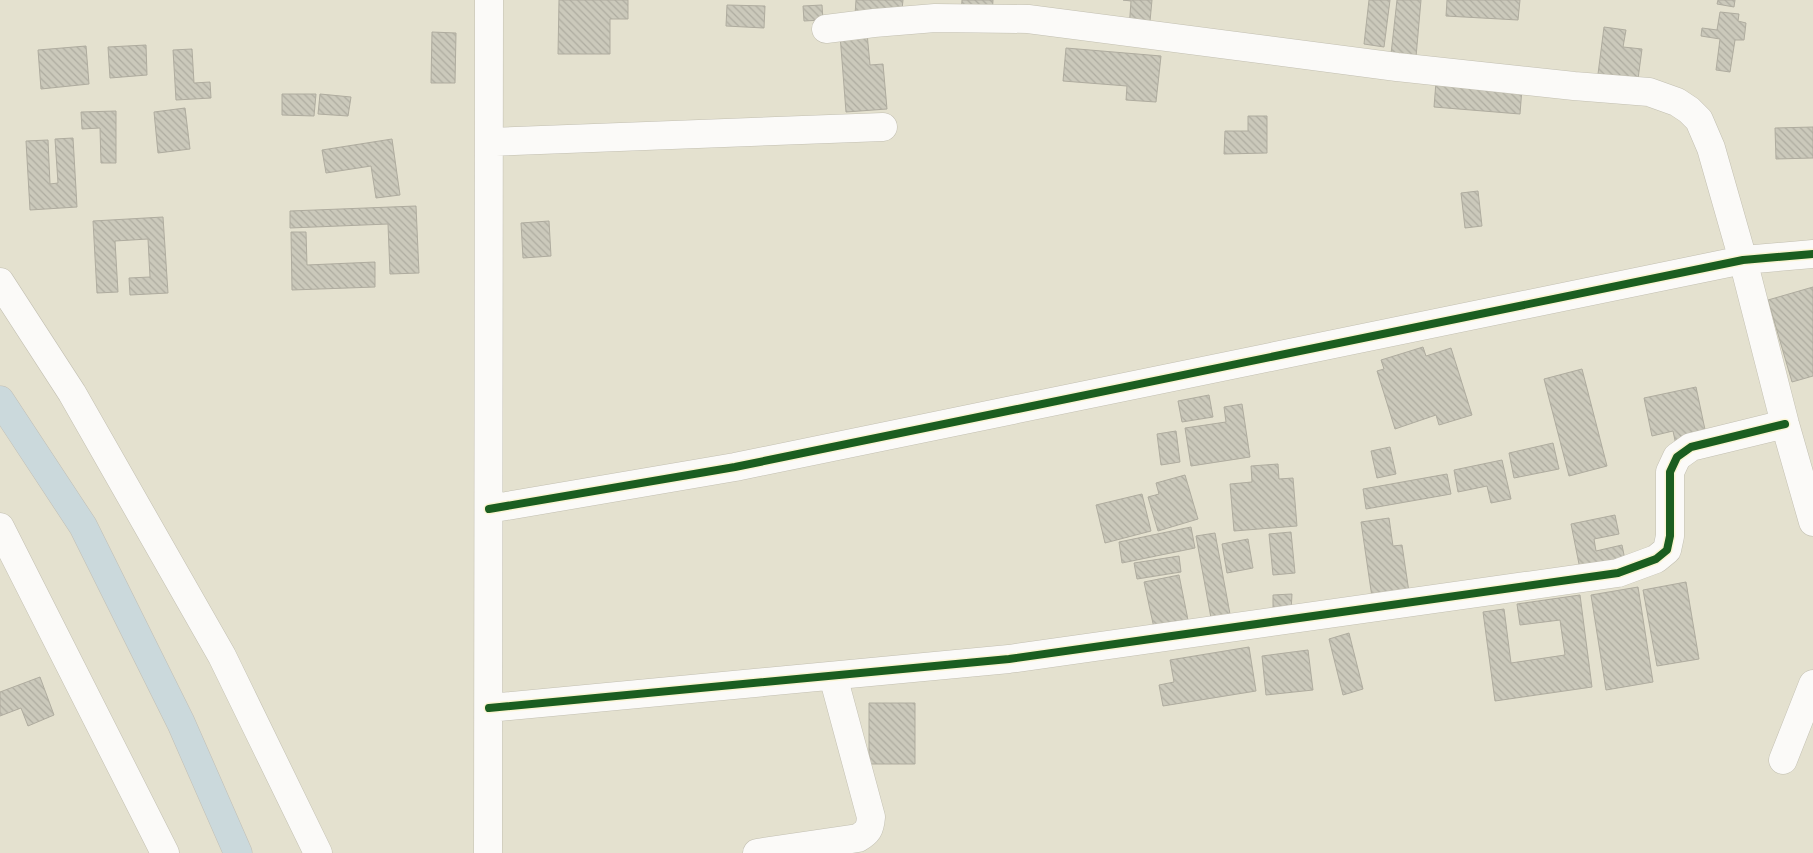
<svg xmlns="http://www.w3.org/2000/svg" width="1813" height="853" font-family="Figtree,sans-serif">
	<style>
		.building { fill: url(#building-back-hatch); stroke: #afac9f }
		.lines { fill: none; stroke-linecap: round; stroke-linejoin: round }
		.minor-casing { stroke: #c2bfb1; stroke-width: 29 }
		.highway-casing { stroke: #c0beb5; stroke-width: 29 }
		.minor { stroke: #fbfaf8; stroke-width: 28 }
		.highway { stroke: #cbd9dc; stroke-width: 28 }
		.cycleway-casing { stroke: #fbf5d3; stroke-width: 11 }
		.cycleway { stroke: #1b5e20; stroke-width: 8 }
	</style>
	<defs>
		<pattern id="building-back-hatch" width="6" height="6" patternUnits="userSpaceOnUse" patternTransform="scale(1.25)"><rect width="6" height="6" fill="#cbc9bb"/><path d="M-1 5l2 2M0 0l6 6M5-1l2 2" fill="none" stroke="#aeaca0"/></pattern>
	</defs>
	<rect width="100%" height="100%" fill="#e4e1cf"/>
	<path class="building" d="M559,0h69v19h-18v35h-52z
		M856,0h47l-2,19 -46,-4z
		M962,0h31l-1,17 -31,-2z
		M1123,0h29l-3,32 -20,-2 2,-29z
		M1369,0h21l-6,47 -20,-3z
		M1397,0h24l-5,57 -25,-3z
		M1447,0h73l-2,20 -72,-4z
		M1718,0h17l-1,7 -17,-3z
		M727,5l38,1 -1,22 -38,-2z
		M822,5l1,15 -19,1 -1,-15z
		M1720,12l19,2 -1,7 8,2 -2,17h-9l-5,32 -14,-2 4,-31 -19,-3 1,-8 15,2z
		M1604,27l22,3 -3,17 19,2 -4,30 -40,-5z
		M432,32l24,1 -1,50h-24z
		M867,33l3,32 13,-1 4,45 -41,3 -6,-77z
		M146,45l1,30 -37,3 -2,-31z
		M86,46l3,38 -48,5 -3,-39z
		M1066,48l95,8 -5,46 -30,-2 1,-14 -64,-5z
		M192,49l2,34 16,-1 1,16 -35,2 -3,-50z
		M1436,82l86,6 -2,26 -86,-7z
		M282,94h34l-2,22 -32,-1z
		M320,94l31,3 -3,19 -30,-2z
		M185,108l5,41 -32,4 -4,-41z
		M116,111v52h-15l-1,-35 -18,1 -1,-17z
		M1248,116h19v37l-43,1 1,-23h23z
		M1813,127v31l-37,1 -1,-31z
		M73,138l4,69 -47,3 -4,-69 22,-1 2,44 8,-1 -3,-44z
		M392,139l8,56 -24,3 -5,-32 -45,7 -4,-23z
		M1478,191l4,35 -17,2 -4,-35z
		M416,206l3,67 -29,1 -2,-50 -98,4v-17z
		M163,217l5,76 -38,2 -1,-17 21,-1 -2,-38 -33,2 3,51 -21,1 -4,-72z
		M549,221l2,35 -28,2 -2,-35z
		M291,232h15l1,33 68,-3v25l-83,3z
		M1813,287v89l-21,6 -24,-82z
		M1423,347l3,9 25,-8 21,67 -33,10 -3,-10 -41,14 -18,-58 7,-2 -3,-9z
		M1582,369l25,97 -38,10 -25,-97z
		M1696,387l11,52 -31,6 -3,-14 -21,5 -8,-38z
		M1209,395l4,22 -31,5 -4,-21z
		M1242,404l8,53 -59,9 -6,-38 41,-6 -2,-15z
		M1176,431l4,31 -19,3 -4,-31z
		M1553,443l6,26 -45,9 -5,-25z
		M1390,447l6,27 -19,4 -6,-27z
		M1502,460l9,39 -20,4 -4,-17 -29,6 -4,-22z
		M1278,464l1,15 14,-1 4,48 -63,5 -4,-47 22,-2 -1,-16z
		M1447,474l4,20 -85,15 -3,-20z
		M1185,475l13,44 -40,12 -10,-34 11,-3 -3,-11z
		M1142,494l9,37 -46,12 -9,-38z
		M1615,515l4,19 -25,5 2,12 26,-6 4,20 -45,9 -10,-50z
		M1389,518l4,28 9,-1 8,54 -37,5 -12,-82z
		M1191,527l4,21 -73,15 -3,-21z
		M1291,532l4,41 -22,2 -4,-41z
		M1215,533l15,81 -19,4 -15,-82z
		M1248,539l5,29 -26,5 -5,-29z
		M1179,556l2,16 -44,7 -3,-16z
		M1179,575l9,45 -34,8 -10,-46z
		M1686,582l13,77 -42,7 -14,-76z
		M1638,587l15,95 -47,8 -15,-95z
		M1292,594l-1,17h-18v-16z
		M1580,595l12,92 -97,14 -12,-89 21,-3 7,54 54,-8 -5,-35 -40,5 -3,-21z
		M1349,633l14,56 -20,6 -14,-56z
		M1249,647l7,44 -93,15 -4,-21 15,-3 -4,-22z
		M1308,650l5,40 -47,5 -4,-39z
		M40,677l14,38 -26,11 -7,-18 -21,8v-24z
		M869,703h46v61h-46z"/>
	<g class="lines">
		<defs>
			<path id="minor" d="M826,29l48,-6 61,-5 93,1 369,48 177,19 75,6 28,10 12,8 10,10 12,28 32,112 42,164 28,98
				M489,142l394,-15
				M0,282l72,111 150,263 96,197
				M489,509l246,-42 1008,-207 70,-6
				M0,527l165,326
				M489,708l520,-49 609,-86 38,-14 11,-9 3,-14v-64l7,-15 14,-10 94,-23
				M1783,760l30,-76
				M488,853l1,-853
				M757,853l101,-15c10,-6 12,-9 13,-21l-38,-141"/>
			<path id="highway" d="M0,400l83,126 98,197 57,130"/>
		</defs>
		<use href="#minor" class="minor-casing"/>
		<use href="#highway" class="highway-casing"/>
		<use href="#minor" class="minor"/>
		<use href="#highway" class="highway"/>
		<defs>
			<path id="cycleway" d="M489,509l246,-42 1008,-207 70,-6
				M489,708l520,-49 609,-86 38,-14 11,-9 3,-14v-64l7,-15 14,-10 94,-23"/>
		</defs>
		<use href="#cycleway" class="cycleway-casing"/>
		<use href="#cycleway" class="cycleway"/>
	</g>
</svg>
